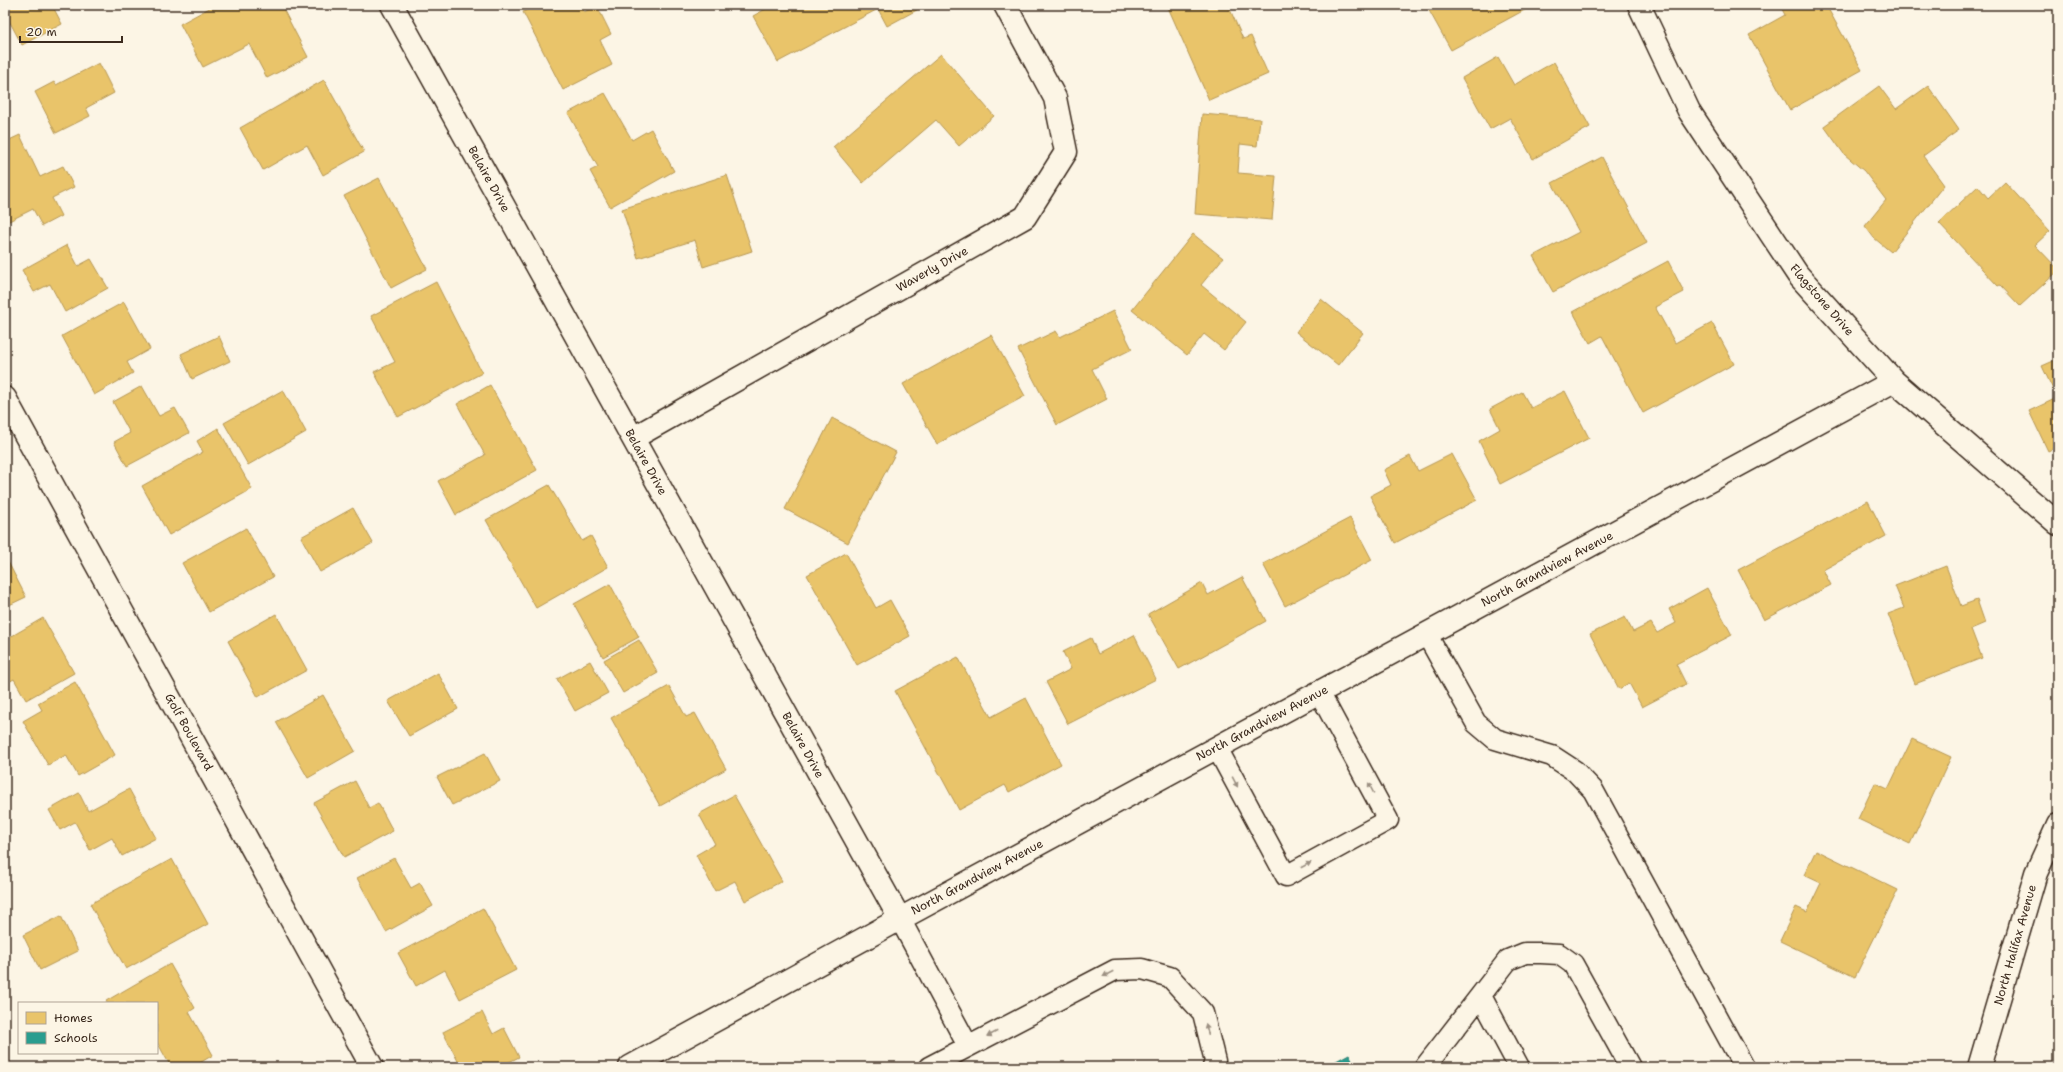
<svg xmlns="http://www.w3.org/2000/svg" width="2063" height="1072" font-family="'Shantell Sans',sans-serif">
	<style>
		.homes { fill: #e9c46a; stroke: #b59653 }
		.schools { fill: #2a9d8f; stroke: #2f7a6d }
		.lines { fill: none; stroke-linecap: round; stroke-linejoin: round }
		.service-casing { stroke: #3b2a1e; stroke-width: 23 }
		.minor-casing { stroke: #3b2a1e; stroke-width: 25 }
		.tertiary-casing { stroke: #3b2a1e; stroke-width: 25 }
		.service { stroke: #fcf5e5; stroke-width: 20 }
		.minor { stroke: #fcf5e5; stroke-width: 22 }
		.tertiary { stroke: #fcf5e5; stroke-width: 22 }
		.oneway { fill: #9c9082 }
		.labels { text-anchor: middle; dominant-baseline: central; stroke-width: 4; stroke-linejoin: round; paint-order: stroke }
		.street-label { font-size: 12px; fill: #3b2a1e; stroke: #fcf5e5 }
	</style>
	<rect width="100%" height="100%" fill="#fcf5e5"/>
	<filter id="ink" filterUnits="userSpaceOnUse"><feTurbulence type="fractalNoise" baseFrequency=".025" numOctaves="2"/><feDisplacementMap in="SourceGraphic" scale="8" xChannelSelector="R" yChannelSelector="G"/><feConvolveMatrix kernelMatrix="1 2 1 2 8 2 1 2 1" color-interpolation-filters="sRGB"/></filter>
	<g filter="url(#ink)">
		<path class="homes" d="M5,5h47l10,19 -40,21 -17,-32z
			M215,5h66l27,52 -41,21 -18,-34 -46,23 -23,-43z
			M537,5h43l4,7 13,-6 14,28 -11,6 12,25 -49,25 -40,-78z
			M773,5h153l-39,21 -9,-17 -100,53 -25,-46z
			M1167,5h61l15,34 8,-3 17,38 -59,26z
			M1426,5h103l1,2 -79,43z
			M1780,5h46l36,65 -72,40 -41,-75 36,-20z
			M941,54l53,62 -35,30 -23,-26 -73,63 -30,-36z
			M1498,57l16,28 40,-23 36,65 -57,32 -23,-41 -20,11 -28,-51z
			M99,63l15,30 -28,15 4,8 -34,17 -21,-41 19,-10 2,3z
			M5,80l6,10 -6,3z
			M324,80l40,72 -41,23 -16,-30 -44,25 -23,-42z
			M1879,86l17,23 32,-23 31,44 -36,26 21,29 -53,67 -17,-14 -9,-12 21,-26 -22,-29 -20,-17 -20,-28z
			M605,93l27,47 19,-11 23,42 -64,36 -20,-36 8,-4 -30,-54z
			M1202,114l58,5 -3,27 -17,-2 -2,29 38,3 -4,44 -77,-6z
			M20,135l20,42 23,-11 11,21 -22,11 9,18 -19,10 -9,-17 -28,14v-81z
			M1602,157l45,86 -94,49 -20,-36 46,-24 -27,-49z
			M727,175l25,76 -49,16 -8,-27 -57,18 -16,-49z
			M379,178l48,91 -36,19 -47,-92z
			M2005,182l45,49 -15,14 23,24v2l-38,35 -20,-21 -2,1 -59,-63 39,-37 10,12z
			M1193,234l30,24 -22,27 45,37 -22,28 -20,-16 -17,21 -55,-45z
			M67,245l11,21 13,-7 17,29 -43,24 -15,-28 -16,8 -12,-22z
			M1668,261l16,31 -29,15 20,36 37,-20 22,41 -91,49 -41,-77 -12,7 -17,-31z
			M436,282l46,91 -84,44 -24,-45 21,-10 -24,-46z
			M1321,299l42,34 -25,32 -42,-33z
			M124,302l26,47 -23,13 6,11 -39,22 -32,-59z
			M1113,311l19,38 -40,20 15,30 -50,26 -39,-76 38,-18 4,6z
			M991,335l34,61 -88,48 -34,-60z
			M219,336l11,25 -38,18 -11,-25z
			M2058,359v87l-10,5 -19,-40 28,-13 -15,-32z
			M490,385l47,85 -81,45 -18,-34 47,-26 -28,-51z
			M142,386l17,30 16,-8 14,25 -62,33 -13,-24 16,-9 -17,-31z
			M283,390l23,42 -58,33 -24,-42z
			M1565,391l24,47 -89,46 -21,-43 21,-12 -10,-20 32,-17 9,16z
			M832,418l64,34 -48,91 -63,-34z
			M218,428l34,61 -83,46 -27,-49 61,-34 -6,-11z
			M1452,454l25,46 -82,43 -25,-47 21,-11 -7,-15 26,-14 8,15z
			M549,485l33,56 9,-5 17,31 -72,41 -50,-88z
			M1868,501l18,35 -63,34 8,15 -67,35 -26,-50z
			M353,508l20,35 -53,29 -19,-35z
			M1350,518l22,42 -87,46 -22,-42z
			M246,528l27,49 -64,35 -27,-49z
			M846,553l30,55 14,-8 20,36 -53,29 -50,-90z
			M5,556l21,41 -21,10z
			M1946,566l15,40 16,-6 8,23 -14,6 11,29 -67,26 -27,-70 16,-6 -9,-22z
			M1242,577l24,44 -87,48 -31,-55 54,-31 6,12z
			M610,584l29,53 -36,20 -29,-53z
			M1707,588l25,47 -56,29 10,20 -44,23 -13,-24 -10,6 -29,-55 35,-17 8,15 18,-9 6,10 19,-10 -7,-14z
			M276,614l31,56 -49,27 -30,-56z
			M43,618l31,55 -48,27 -12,-21 -9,5v-44z
			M1134,635l22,44 -88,45 -22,-42 25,-13 -8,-17 28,-14 7,16z
			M639,640l19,33 -35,20 -19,-33z
			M958,657l33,60 35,-19 35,66 -52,28 -4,-7 -46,25 -64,-119z
			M590,661l18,32 -33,18 -18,-32z
			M438,673l20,36 -49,27 -21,-35z
			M75,682l40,73 -37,21 -12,-21 -18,10 -25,-44 19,-11 -4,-7z
			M669,686l17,31 9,-4 31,56 -66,37 -49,-88z
			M323,695l32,56 -47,27 -32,-56z
			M1912,739l39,18 -41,87 -52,-25 17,-36 13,6z
			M485,753l15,28 -48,24 -15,-28z
			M355,781l14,27 9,-5 15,28 -49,26 -30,-54z
			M129,789l27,49 -34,18 -10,-18 -22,12 -15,-28 -15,8 -11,-20 30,-17 9,18z
			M734,795l48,86 -37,20 -10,-20 -20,10 -19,-36 19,-11 -16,-30z
			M1816,850l82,40 -43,87 -75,-36 16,-34 11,5 14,-29 -17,-8z
			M394,858l17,30 9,-5 13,23 -47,26 -29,-54z
			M172,859l36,65 -82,45 -36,-65z
			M483,908l33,62 -56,29 -15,-29 -29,16 -18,-33z
			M61,916l17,35 -38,19 -17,-35z
			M170,964l25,44 -6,4 24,43 -20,12h-22l-14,-25v-39h-50l-1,-2z
			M482,1012l11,22 11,-6 15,29 -20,10h-38l-18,-35z"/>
		<path class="schools" d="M1349,1054l7,13h-31z"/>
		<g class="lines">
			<defs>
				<path id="service" d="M1427,635l49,88 19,16 57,17 23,15 18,19 151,277
					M1217,748l69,128 102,-56 -69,-128
					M900,919l68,127
					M1481,996l38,71
					M929,1067l186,-97 27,-1 28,8 33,36 12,48 -2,6
					M1425,1067l83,-107 17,-7h16l18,1 14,10 57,103"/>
				<path id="minor" d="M392,5l508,914
					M1639,5l50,106 109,164 96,106 164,143
					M5,398l367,669
					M633,438l392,-221 41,-65 -11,-54 -50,-93
					M630,1067l270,-148 994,-538"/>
				<path id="tertiary" d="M1979,1067l57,-194 22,-48"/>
			</defs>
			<use href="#service" class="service-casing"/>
			<use href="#minor" class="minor-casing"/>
			<use href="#tertiary" class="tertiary-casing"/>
			<use href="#service" class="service"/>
			<use href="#minor" class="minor"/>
			<use href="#tertiary" class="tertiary"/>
		</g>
		<defs><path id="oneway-solid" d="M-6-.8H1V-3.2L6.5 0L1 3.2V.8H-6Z"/></defs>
		<g class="oneway">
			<use href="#oneway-solid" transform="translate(1235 782) rotate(62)"/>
			<use href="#oneway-solid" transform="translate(1371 788) rotate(-118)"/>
			<use href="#oneway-solid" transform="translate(1306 865) rotate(-28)"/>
			<use href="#oneway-solid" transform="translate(1108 974) rotate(153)"/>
			<use href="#oneway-solid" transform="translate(1207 1029) rotate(-104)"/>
			<use href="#oneway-solid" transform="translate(992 1034) rotate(153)"/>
		</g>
	</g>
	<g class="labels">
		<g class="street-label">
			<text transform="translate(489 179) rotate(61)">Belaire Drive</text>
			<text transform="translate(932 269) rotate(-29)">Waverly Drive</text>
			<text transform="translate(1822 300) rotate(49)">Flagstone Drive</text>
			<text transform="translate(646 462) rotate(61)">Belaire Drive</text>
			<text transform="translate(1547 569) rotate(-28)">North Grandview Avenue</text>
			<text transform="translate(1262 723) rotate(-28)">North Grandview Avenue</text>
			<text transform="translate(189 732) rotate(61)">Golf Boulevard</text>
			<text transform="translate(803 745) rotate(61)">Belaire Drive</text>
			<text transform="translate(977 877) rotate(-28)">North Grandview Avenue</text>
			<text transform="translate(2015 945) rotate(-74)">North Halifax Avenue</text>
		</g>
	</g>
	<rect width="2063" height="1072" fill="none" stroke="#fcf5e5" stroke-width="20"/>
	<rect x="10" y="10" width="2043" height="1052" fill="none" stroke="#3b2a1e" stroke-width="1.5" filter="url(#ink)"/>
	<rect x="18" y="1002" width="140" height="52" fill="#fcf5e5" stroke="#afa495"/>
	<rect x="26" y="1012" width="20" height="12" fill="#e9c46a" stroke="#afa495"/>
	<text x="54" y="1022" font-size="12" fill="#3b2a1e">Homes</text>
	<rect x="26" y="1032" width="20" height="12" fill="#2a9d8f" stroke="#afa495"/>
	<text x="54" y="1042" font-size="12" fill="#3b2a1e">Schools</text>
	<path d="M20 36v6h102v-6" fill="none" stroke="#3b2a1e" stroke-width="2"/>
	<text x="26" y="36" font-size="12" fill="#3b2a1e" stroke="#fcf5e5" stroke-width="3" paint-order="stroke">20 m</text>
</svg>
